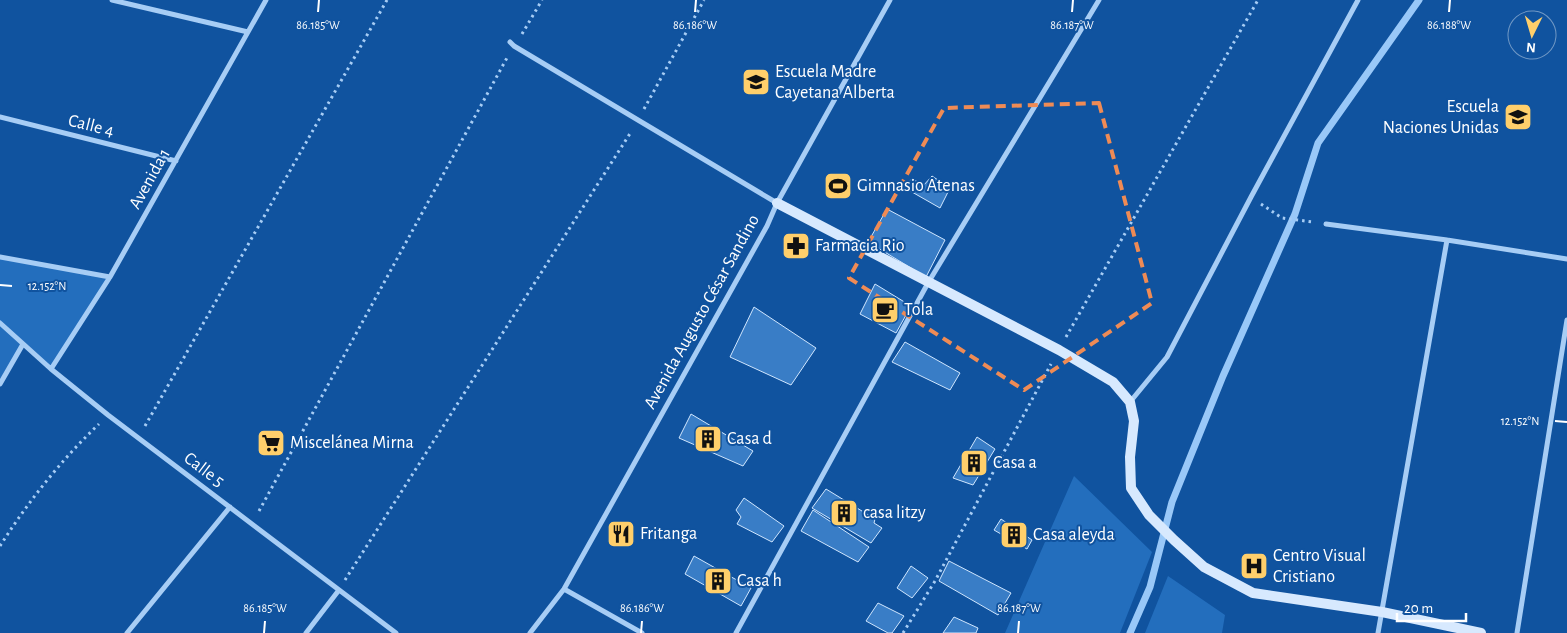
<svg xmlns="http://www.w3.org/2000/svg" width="1567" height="633" font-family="'Alegreya Sans',sans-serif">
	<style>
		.green { fill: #236ebd }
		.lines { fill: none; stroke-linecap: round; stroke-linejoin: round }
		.stream { stroke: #99c8f8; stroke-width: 7 }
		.building { fill: #397dc6; stroke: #d0e6fe }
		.path { stroke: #a7cdf5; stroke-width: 3; stroke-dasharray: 2.5 4; stroke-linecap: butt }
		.street { stroke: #a7cdf5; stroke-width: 5 }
		.secondary { stroke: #d7e9fe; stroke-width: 10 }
		.marked { fill: none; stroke: #ef8b55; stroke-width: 4; stroke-dasharray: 10 6; stroke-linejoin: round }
		.ticks { fill: none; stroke: #fff; stroke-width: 2 }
		.labels { text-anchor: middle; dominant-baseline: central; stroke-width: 4; stroke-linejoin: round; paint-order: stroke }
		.poi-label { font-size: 18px; fill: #fff; stroke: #10539f; text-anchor: start }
		.street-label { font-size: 18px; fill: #fff; stroke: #10539f }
		.ticks-label { font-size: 12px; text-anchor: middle; fill: #fff; stroke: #10539f; stroke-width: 4; stroke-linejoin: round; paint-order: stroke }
	</style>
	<rect width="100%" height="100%" fill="#10539f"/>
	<path class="green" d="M0,257l110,20 -59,92 -27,-25 -24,40z
		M1074,476l78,76 -32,81h-115z
		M1168,576l57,39 -3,18h-77z"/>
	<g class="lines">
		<path class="stream" d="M1130,633l20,-46 22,-85 51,-126 72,-162 23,-71 101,-143"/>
	</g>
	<path class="building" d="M932,176l18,12 -10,20 -35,-20 7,-10 11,8z
		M887,209l58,31 -19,37 -58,-35z
		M875,284l36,22 -15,27 -36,-19z
		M754,307l62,41 -25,37 -61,-28z
		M905,342l55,31 -10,17 -58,-28z
		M691,414l62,37 -10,15 -64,-28z
		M977,437l18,12 -22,36 -20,-7z
		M826,489l49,30 -1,4 8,5 -11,15 -59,-35z
		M744,498l40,28 -12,16 -35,-18 4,-7 -5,-7z
		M813,510l56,37 -11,15 -57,-31z
		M1001,519l31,21 -5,9 -33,-19z
		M694,556l57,32 -10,18 -56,-32z
		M949,561l62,32 -13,22 -59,-34z
		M911,566l17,12 -16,20 -15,-10z
		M878,603l26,13 -12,17h-4l-22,-12z
		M954,617l24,11 -2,5h-33z"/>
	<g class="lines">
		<path class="path" d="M522,34l20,-34
			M644,109l60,-109
			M1261,204l21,14 31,4
			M1066,337l192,-337
			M145,426l242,-426
			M259,511l249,-455
			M0,546c28,-44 61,-86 99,-122
			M345,580l286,-448
			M903,633l32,-52 116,-217"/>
		<path class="street" d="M112,0l136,32
			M510,42l4,4 263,157
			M0,117l176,44
			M1326,224l121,16 120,19
			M0,257l110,20
			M0,323l51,46 57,46 288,218
			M51,369l59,-92 156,-277
			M0,384l23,-40
			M1130,402l37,-45 84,-160 107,-197
			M564,589l78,44
			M127,633l103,-126
			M306,633l33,-43
			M530,633l34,-44 203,-363 10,-23 113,-203
			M736,633l192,-350 171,-283
			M1378,633l69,-393
			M1517,633l50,-313"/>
		<path class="secondary" d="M777,203l282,147 54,32 17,20 4,19 -4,36 1,31 18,27 25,25 30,27 49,26 129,19 99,21"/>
	</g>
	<path class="marked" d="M1099,103l53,200 -128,87 -175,-112 95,-170z"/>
	<path class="ticks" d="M318,12l1,-12M695,12l1,-12M1072,12l1,-12M1449,12l1,-12M0,285l12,1M1555,421l12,1M264,633l1,-12M641,633l1,-12M1018,633l1,-12"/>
	<defs>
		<symbol id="school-square" viewBox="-11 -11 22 22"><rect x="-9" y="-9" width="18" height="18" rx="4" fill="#ffcf6b" stroke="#10539f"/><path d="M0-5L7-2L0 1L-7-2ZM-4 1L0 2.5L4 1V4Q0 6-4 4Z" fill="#111"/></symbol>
		<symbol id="stadium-square" viewBox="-11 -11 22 22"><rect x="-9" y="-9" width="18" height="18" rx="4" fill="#ffcf6b" stroke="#10539f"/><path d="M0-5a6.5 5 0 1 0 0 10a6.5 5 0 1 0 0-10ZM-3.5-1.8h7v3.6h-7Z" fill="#111"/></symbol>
		<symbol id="pharmacy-square" viewBox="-11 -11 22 22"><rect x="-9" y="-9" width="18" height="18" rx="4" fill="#ffcf6b" stroke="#10539f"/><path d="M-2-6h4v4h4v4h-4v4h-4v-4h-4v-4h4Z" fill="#111"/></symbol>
		<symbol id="cafe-square" viewBox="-11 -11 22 22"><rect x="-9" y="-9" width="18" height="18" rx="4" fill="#ffcf6b" stroke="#10539f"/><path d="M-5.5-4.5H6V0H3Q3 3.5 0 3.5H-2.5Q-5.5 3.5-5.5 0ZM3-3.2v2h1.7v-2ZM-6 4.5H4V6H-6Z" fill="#111"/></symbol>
		<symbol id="building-square" viewBox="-11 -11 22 22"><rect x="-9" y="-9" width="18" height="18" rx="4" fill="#ffcf6b" stroke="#10539f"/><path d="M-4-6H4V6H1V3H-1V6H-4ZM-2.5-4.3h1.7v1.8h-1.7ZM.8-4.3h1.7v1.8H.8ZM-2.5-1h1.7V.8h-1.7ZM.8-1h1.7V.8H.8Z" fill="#111"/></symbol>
		<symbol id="supermarket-square" viewBox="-11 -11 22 22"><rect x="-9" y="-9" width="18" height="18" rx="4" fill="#ffcf6b" stroke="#10539f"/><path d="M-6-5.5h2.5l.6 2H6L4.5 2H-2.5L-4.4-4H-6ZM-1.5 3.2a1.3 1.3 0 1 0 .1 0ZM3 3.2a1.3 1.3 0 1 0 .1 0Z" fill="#111"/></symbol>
		<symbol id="restaurant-square" viewBox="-11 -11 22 22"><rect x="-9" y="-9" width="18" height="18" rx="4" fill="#ffcf6b" stroke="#10539f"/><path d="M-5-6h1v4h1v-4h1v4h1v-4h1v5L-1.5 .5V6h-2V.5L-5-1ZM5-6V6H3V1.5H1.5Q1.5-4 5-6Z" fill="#111"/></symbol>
		<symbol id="hospital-square" viewBox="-11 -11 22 22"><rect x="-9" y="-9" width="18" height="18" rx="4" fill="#ffcf6b" stroke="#10539f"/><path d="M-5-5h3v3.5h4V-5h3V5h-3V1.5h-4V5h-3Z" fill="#111"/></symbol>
	</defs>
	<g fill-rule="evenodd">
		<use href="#school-square" x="740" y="66" width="32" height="32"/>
		<use href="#school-square" x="1502" y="101" width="32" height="32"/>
		<use href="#stadium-square" x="822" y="170" width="32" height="32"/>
		<use href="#pharmacy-square" x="780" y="230" width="32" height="32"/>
		<use href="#cafe-square" x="869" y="294" width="32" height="32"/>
		<use href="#building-square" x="692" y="423" width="32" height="32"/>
		<use href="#supermarket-square" x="255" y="427" width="32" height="32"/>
		<use href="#building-square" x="958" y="447" width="32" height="32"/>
		<use href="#building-square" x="828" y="497" width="32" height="32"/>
		<use href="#restaurant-square" x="605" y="518" width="32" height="32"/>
		<use href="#building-square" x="998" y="519" width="32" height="32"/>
		<use href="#hospital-square" x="1238" y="550" width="32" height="32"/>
		<use href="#building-square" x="702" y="565" width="32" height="32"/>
	</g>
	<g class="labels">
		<g class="poi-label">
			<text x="775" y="72">Escuela Madre<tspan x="775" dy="21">Cayetana Alberta</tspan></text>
			<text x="1499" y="107" text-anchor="end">Escuela<tspan x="1499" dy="21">Naciones Unidas</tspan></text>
			<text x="857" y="186">Gimnasio Atenas</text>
			<text x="815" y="246">Farmacia Rio</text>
			<text x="904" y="310">Tola</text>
			<text x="727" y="439">Casa d</text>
			<text x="290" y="443">Miscelánea Mirna</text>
			<text x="993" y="463">Casa a</text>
			<text x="863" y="513">casa litzy</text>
			<text x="640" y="534">Fritanga</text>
			<text x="1033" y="535">Casa aleyda</text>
			<text x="1273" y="556">Centro Visual<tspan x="1273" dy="21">Cristiano</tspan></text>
			<text x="737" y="581">Casa h</text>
		</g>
		<g class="street-label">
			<text transform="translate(91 126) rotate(14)">Calle 4</text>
			<text transform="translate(150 179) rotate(-61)">Avenida 1</text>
			<text transform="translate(702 312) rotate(-61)">Avenida Augusto César Sandino</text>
			<text transform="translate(204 470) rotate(37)">Calle 5</text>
		</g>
	</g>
	<g class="ticks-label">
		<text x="318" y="29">86.185°W</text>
		<text x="695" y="29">86.186°W</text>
		<text x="1072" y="29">86.187°W</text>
		<text x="1449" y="29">86.188°W</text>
		<text x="47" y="290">12.152°N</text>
		<text x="1520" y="425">12.152°N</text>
		<text x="265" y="612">86.185°W</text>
		<text x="642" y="612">86.186°W</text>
		<text x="1019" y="612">86.187°W</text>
	</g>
	<g transform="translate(1532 35) rotate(185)"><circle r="24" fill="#10539f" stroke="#7098c5"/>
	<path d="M0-4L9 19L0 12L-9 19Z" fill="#ffcf6b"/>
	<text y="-8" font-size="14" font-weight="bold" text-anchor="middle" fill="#ffffff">N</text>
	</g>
	<path d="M1397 613v8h69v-8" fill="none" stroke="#ffffff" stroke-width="2.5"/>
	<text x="1404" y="613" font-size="15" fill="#ffffff" stroke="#10539f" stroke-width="4" paint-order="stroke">20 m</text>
</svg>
